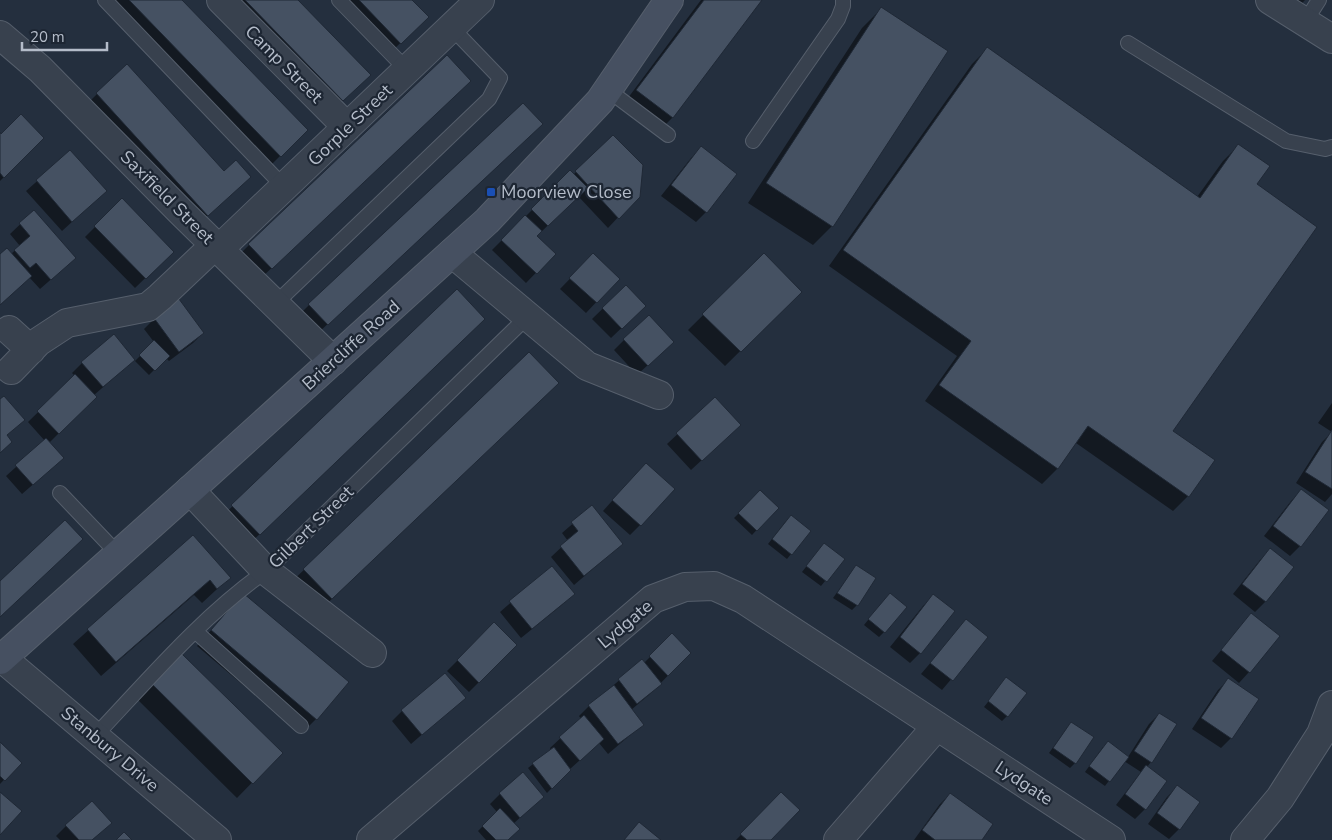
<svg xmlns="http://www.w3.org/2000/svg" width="1332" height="840" font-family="'Nunito Sans',sans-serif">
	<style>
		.shadow { fill: #0007 }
		.building { fill: #455162; stroke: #1f2835 }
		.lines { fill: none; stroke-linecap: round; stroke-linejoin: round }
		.lane-casing { stroke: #565f6c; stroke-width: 16 }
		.street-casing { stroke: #565f6c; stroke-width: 30 }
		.secondary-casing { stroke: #565f6c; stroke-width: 30 }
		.lane { stroke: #38414e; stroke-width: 14 }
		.street { stroke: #38414e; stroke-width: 28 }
		.secondary { stroke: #465061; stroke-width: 28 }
		.transit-dot { fill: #1a4fb4; stroke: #1d2633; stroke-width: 2 }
		.labels { text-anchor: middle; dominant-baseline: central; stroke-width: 4.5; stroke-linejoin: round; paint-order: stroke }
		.street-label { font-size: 18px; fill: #b4bcc9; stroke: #1d2633 }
		.poi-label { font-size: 18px; fill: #b4bcc9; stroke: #1d2633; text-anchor: start }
	</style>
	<rect width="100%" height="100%" fill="#242f3e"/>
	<path class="shadow" d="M109,0h71l126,130 -36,36z
		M226,0h71l72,75 -37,35z
		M339,0h71l17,17 -37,36z
		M701,0h59l-88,118 -15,15 -35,-27z
		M1265,0h40l-15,16z
		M881,9l-49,217 -19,19 -65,-42 114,-175z
		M987,49l210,148 26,-36 15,-15 17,39 -84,246 43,30 -26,35 -15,15 -97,-68 -19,26 -15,15 -117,-83 32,-45 -128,-90 143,-202z
		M459,91l-198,187 -22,-23 10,-10z
		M97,94l126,79 16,14 -42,38 -110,-121z
		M0,134l43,4 -43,43z
		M531,134l-214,200 -18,-19 10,-10z
		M613,136l25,60 -30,32 -30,-32 -42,41 18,17 -28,29 -34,-33 78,-78 3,3z
		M701,148l34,26 -29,38 -10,10 -35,-26 30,-38z
		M70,152l25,49 -33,30 -36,-40z
		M122,200l50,52 -37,36 -50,-51z
		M34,211l30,57 -24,21 -11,-12 -29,27v-48l11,-2 9,-8 -10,-12z
		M593,255l25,24 -32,34 -26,-24z
		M764,255l36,37 -75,74 -37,-36z
		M626,286l8,30 -23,22 -19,-19z
		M457,291l8,47 -225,215 -27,-28z
		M154,319l49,14 -10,10 -24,18 -3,-3 -17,17 -14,-14 19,-19 -10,-13z
		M624,340l38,12 -25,23 -23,-25z
		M529,354l9,48 -226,216 -28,-29z
		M82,363l41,7 -29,25 1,2 -46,46 3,25 -30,26 -16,-18 39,-35 -17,-19 47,-46 -3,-3z
		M715,399l14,36 -38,35 -24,-26z
		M1332,403v91l-7,8 -29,-19 26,-41 10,-10 -14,-9z
		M636,474l4,51 -10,10 -27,-24z
		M1301,491l-1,55 -10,10 -26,-20 27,-35z
		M760,492l17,16 -25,27 -18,-17z
		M592,507l30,37 -48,41 -23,-28 17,-16 -6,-8z
		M786,521l5,33 -4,5 -19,-15z
		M193,537l36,41 -27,25 -8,-8 -93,81 -28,-32z
		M824,544l19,15 -22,27 -19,-14z
		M1271,550l22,17 -28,35 -10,10 -22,-18 27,-34z
		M856,566l1,39 -5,5 -19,-12z
		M552,567l11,37 -42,34 -21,-26z
		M243,594l73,125 -15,15 -104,-88z
		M933,596l-13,57 -10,10 -20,-16 33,-41z
		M885,599l-1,33 -5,5 -15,-12z
		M1251,615l-2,57 -10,11 -27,-22z
		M966,621l21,16 -45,53 -21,-16z
		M494,624l22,21 -47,47 -22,-21z
		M672,635l18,18 -40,41 -19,16 11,15 -34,29 -9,-11 -29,26 -23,24 -19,-25 23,-18 -1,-2 31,-29 -2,-3 10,-10 53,-45 2,2z
		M182,655l99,98 -44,45 -99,-98z
		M1228,680l3,58 -10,10 -29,-19 26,-39z
		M1002,684l5,32 -5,5 -18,-14z
		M464,698l-53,46 -19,-23 10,-10z
		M1159,714l-8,48 -4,5 -2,42 -10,10 -19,-14 25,-33 -17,-11 -19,25 -20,-14 18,-25 25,10 21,-33z
		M1067,728l8,35 -5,5 -21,-15z
		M0,743l20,20 -20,21z
		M1177,787l2,42 -10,10 -21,-15 19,-27z
		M500,794l43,3 -30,27 -7,16h-20l-8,-9 19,-19 -7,-8z
		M781,794l-11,46h-34z
		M950,794l30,46h-66l26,-36z
		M66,826l34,7 -8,7h-32l-4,-4z"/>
	<path class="building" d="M129,0h53l126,130 -27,27z
		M245,0h53l73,75 -28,26z
		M359,0h53l17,17 -28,27z
		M704,0h58l-89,118 -37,-28z
		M881,7l67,44 -115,176 -67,-44z
		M987,47l213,151 38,-54 32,22 -13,18 60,43 -144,204 42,29 -26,37 -101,-71 -30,43 -119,-84 32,-44 -128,-91z
		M447,55l24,26 -199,188 -24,-25z
		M127,64l97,107 12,-11 15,17 -43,39 -112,-123z
		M523,103l20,21 -215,201 -20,-21z
		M21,114l23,24 -40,40 -4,-5v-41l1,2z
		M613,135l30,30 -3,32 -21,22 -44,-48z
		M701,146l36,28 -30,39 -36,-28z
		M70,150l37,41 -35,31 -36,-42z
		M570,170l18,18 -40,38 -17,-17z
		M122,198l52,54 -28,27 -52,-53z
		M34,210l42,48 -25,22 -15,-17 -6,5 -16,-18 16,-14 -11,-13z
		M525,215l17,16 -5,5 19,18 -19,20 -36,-34z
		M7,248l25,28 -32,29v-51z
		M593,253l27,26 -23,24 -28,-25z
		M764,253l38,39 -61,60 -39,-38z
		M626,285l20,21 -24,23 -20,-21z
		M457,289l28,30 -225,216 -29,-30z
		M179,299l25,34 -25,19 -25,-34z
		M649,315l25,27 -26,24 -25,-27z
		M114,334l21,26 -32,27 -22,-25z
		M154,340l16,16 -15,15 -16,-16z
		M529,352l30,31 -227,216 -29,-30z
		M75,374l22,23 -38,37 -22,-23z
		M4,396l21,24 -18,15 5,7 -12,11v-54z
		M715,397l26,28 -39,36 -26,-28z
		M1332,430v59l-27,-17z
		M46,438l18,20 -31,27 -18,-20z
		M646,463l29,26 -34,37 -29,-26z
		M1301,489l28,21 -28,37 -28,-21z
		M760,490l19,18 -22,23 -19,-18z
		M592,505l31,39 -39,32 -24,-30 18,-15 -7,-9z
		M791,515l20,16 -19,24 -20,-16z
		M65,520l18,19 -83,78v-36z
		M193,535l38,43 -14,11 -7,-9 -94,82 -29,-33z
		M824,543l21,16 -18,23 -21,-16z
		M1270,548l24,19 -28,35 -24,-18z
		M856,565l20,13 -18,28 -21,-13z
		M552,566l23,28 -43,35 -23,-28z
		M243,593l106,89 -32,38 -106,-90z
		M890,593l17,14 -22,26 -17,-14z
		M933,594l22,17 -34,43 -21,-17z
		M1251,613l29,23 -30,37 -29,-23z
		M966,619l22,18 -35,44 -23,-18z
		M494,622l23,23 -38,38 -22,-23z
		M672,633l19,20 -23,23 -19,-20z
		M182,654l101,99 -30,31 -101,-100z
		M642,659l20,25 -25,20 -19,-25z
		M445,673l21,25 -44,37 -21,-25z
		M1006,677l21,16 -19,24 -20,-16z
		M1228,678l31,21 -27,40 -31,-21z
		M614,685l30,40 -26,19 -30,-39z
		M1159,713l18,11 -25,39 -18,-12z
		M584,715l20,24 -24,22 -21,-24z
		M1071,722l23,15 -18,27 -23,-16z
		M1108,741l21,16 -19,25 -21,-16z
		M0,742l22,21 -17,18 -5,-5z
		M554,747l17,23 -19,19 -20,-26z
		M1146,765l21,16 -21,29 -21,-16z
		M523,772l21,25 -24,21 -21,-25z
		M1177,785l23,17 -20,28 -23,-17z
		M0,792l22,19 -22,24z
		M781,792l19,18 -29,30h-24l-7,-6z
		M950,793l43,31 -11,16h-47l-13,-10z
		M92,801l20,22 -20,17h-13l-14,-15z
		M500,808l20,21 -12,11h-12l-14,-14z
		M639,822l22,18h-37z
		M124,832l8,8h-16z"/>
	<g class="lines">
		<defs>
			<path id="lane" d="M105,0l179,187
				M339,0l68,70
				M1305,22l14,-22
				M1128,43l158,98 39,8 7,-2
				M608,90l60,45
				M753,141l85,-122 5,-13v-6
				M275,304l214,-205 11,-21 -49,-51
				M60,493l58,61
				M195,631l106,95
				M95,736c54,-57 106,-119 171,-165l262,-255"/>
			<path id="street" d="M221,0l126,127
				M1270,0l62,39
				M0,35l40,34 140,142 153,150
				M219,249l261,-249
				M452,253l135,113 72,29
				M9,330l22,20
				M11,370l27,-28 29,-19 81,-16 12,-10 55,-52
				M190,490l76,81 106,82
				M2,658l215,182
				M371,840l282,-241 32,-12 29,-1 29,13 368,241
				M838,840l99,-114
				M1245,840l35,-42 41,-64 11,-29"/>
			<path id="secondary" d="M0,660l190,-170 297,-269 113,-120 69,-101"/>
		</defs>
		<use href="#lane" class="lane-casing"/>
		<use href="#street" class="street-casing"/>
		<use href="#secondary" class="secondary-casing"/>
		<use href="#lane" class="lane"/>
		<use href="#street" class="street"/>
		<use href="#secondary" class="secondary"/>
	</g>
	<rect class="transit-dot" x="486" y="187" width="10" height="10" rx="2.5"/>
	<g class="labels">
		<g class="street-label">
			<text transform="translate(284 64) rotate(45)">Camp Street</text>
			<text transform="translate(350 125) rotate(-44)">Gorple Street</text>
			<text transform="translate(167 197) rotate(45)">Saxifield Street</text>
			<text transform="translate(351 345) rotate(-42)">Briercliffe Road</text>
			<text transform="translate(311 527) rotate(-44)">Gilbert Street</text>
			<text transform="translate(625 624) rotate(-40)">Lydgate</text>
			<text transform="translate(110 749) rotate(40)">Stanbury Drive</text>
			<text transform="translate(1024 783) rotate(33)">Lydgate</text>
		</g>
		<g class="poi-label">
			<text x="501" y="192">Moorview Close</text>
		</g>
	</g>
	<path d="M22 42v8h85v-8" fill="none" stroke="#b4bcc9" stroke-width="2.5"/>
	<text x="30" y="42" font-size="15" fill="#b4bcc9" stroke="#1d2633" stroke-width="4" paint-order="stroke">20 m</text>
</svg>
